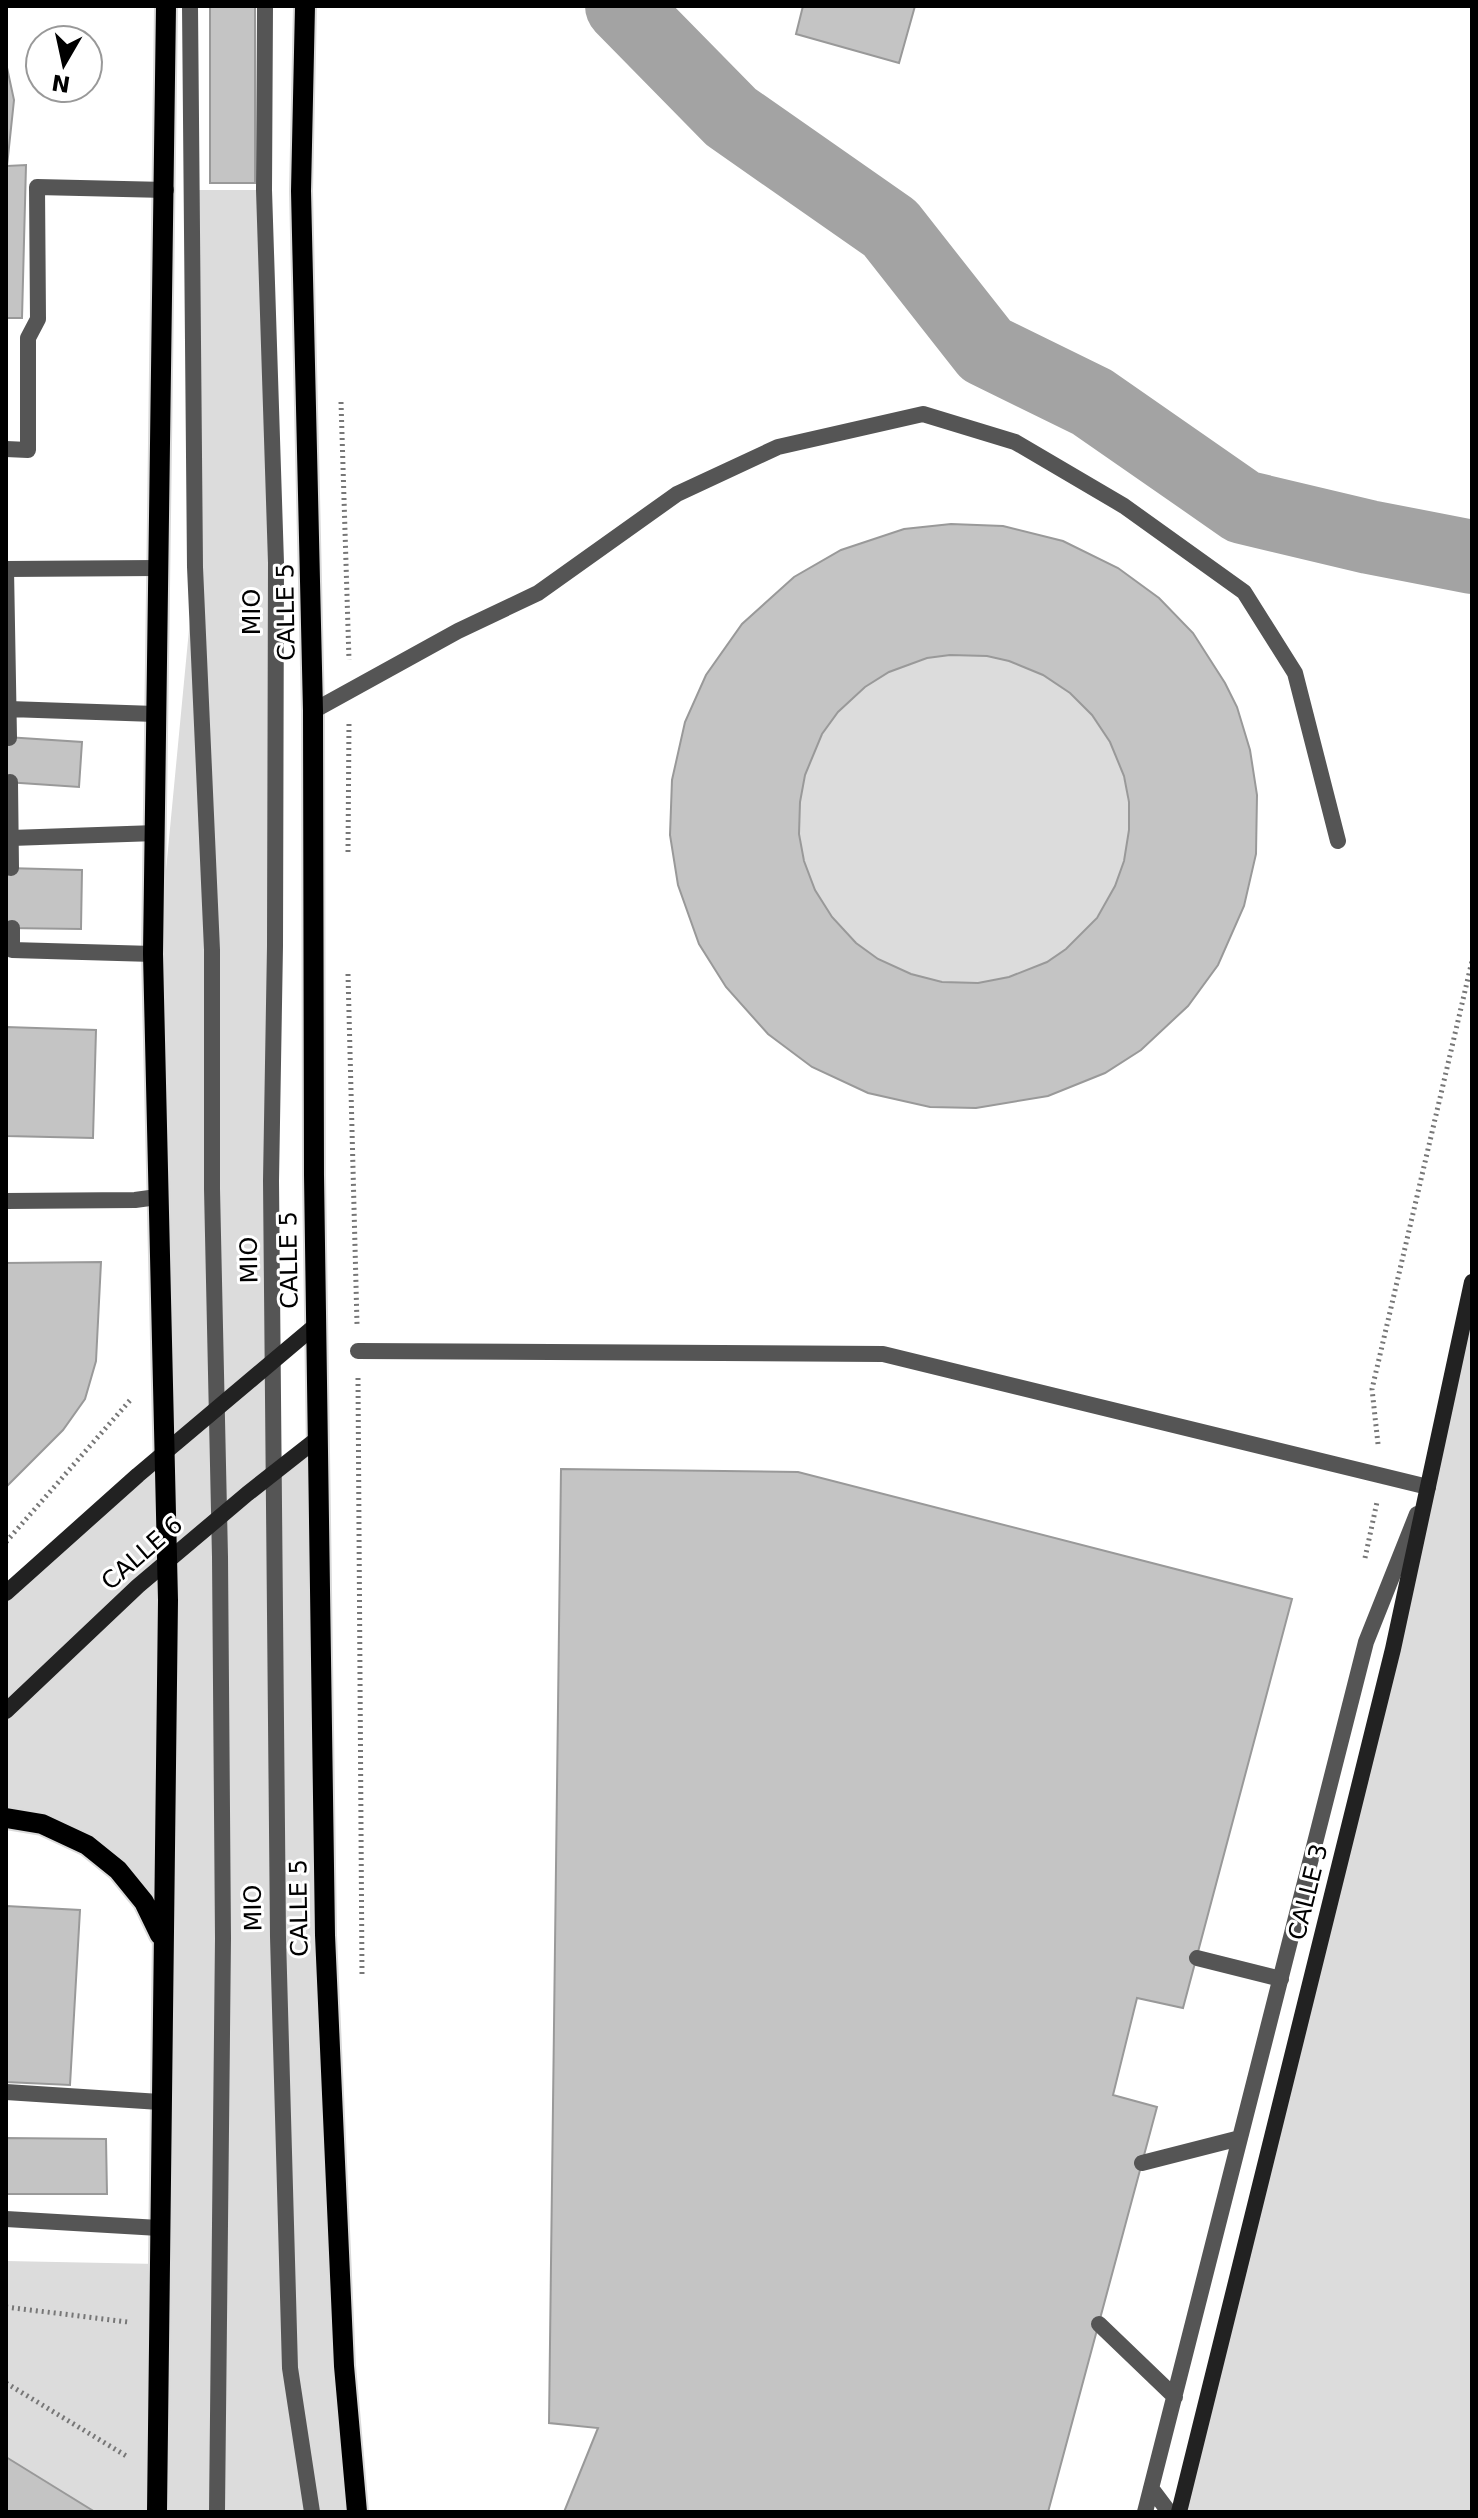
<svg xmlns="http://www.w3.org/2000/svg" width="1478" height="2518" font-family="'DejaVu Sans',sans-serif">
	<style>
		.green { fill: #dcdcdc }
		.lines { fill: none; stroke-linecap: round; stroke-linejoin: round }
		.river { stroke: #a3a3a3; stroke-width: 74 }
		.building { fill: #c4c4c4; stroke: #999; stroke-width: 2; fill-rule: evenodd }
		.primary-casing { stroke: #dbdbdb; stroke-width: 24 }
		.path { stroke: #777; stroke-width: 5; stroke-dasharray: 2 4; stroke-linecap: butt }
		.lane { stroke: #555; stroke-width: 16 }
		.street { stroke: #555; stroke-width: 16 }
		.secondary { stroke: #222; stroke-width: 16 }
		.primary { stroke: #000; stroke-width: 20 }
		.labels { text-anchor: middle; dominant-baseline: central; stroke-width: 6; stroke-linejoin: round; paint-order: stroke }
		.street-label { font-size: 24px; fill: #000; stroke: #fff }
	</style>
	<rect width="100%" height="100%" fill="#fff"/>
	<path class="green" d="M190,190h74l12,373 -2,909 43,-33 8,496 32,577h-262l-89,-55v-196l152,3 4,-324 -44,-70 -112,-52v-225l159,-140 -12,-447 42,-439z
		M799 819a165 165 0 1 1 330 0a165 165 0 1 1-330 0Z
		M1472,1282v1230h-293l214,-863z"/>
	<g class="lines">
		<path class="river" d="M622,6l109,111 159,111 96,122 106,52 151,105 126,30 103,20"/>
	</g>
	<path class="building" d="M210,6h45v177h-45z
		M803,6h112l-16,57 -103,-29z
		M6,63l8,37 -7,66 19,-1 -4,153h-16z
		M951,524l52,2 60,15 55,27 41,30 34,35 32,50 12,24 13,43 7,45 -1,59 -12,52 -26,59 -30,41 -47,44 -36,23 -57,23 -72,12 -46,-1 -62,-14 -56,-26 -44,-33 -42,-47 -27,-43 -21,-59 -8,-50 2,-55 13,-58 21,-47 36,-51 52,-47 47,-27 63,-21zM950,655l37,1 22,5 34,14 27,18 22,22 18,27 14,34 5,26v28l-5,31 -9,25 -18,32 -31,31 -19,13 -38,15 -31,6 -36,-1 -31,-8 -33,-15 -22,-16 -24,-26 -17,-27 -11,-29 -5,-27 1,-32 5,-27 17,-41 16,-22 27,-25 24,-15 38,-14z
		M6,737l76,5 -3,45 -73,-5z
		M6,868l76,2 -1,59 -75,-1z
		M6,1027l90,3 -3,108 -87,-2z
		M101,1262l-5,99 -11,38 -22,31 -57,57v-224z
		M561,1469l237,3 494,127 -109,409 -46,-10 -24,97 44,12 -109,405h-484l34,-84 -49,-5z
		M6,1906l74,4 -10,175 -64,-3z
		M6,2138l100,1 1,55h-101z
		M6,2457l89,55h-89z"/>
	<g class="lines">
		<defs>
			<path id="primary" d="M305,6l-4,185 12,520 1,464 11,760 19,431 13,146
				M6,1818l36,6 45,21 31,25 26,32 16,33
				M157,2512l11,-912 -15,-646 13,-948"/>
		</defs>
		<use href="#primary" class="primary-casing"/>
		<path class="path" d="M341,402l8,258
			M348,852l1,-130
			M348,974l9,350
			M358,1378l4,598
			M1378,1444l-6,-55 100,-428
			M6,1542l126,-144
			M1365,1558l12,-56
			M6,2307l122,15
			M6,2383l122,74"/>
		<path class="lane" d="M190,6l5,561 17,383v239l8,368 3,381 -6,574
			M265,6l-1,184 12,373 -1,383 -4,235 7,756 12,431 22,144
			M6,449l22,1v-112l10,-19 -1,-132 129,3
			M6,569l3,169
			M9,709l146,5
			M313,711l145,-80 80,-38 139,-99 101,-47 145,-33 92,28 109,64 120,86 51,81 43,168
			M10,782l1,86
			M11,838l145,-5
			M12,928v22l141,4
			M1197,1958l84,21
			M6,2092l154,10
			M1142,2163l98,-25
			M6,2219l153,9
			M1099,2324l76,73
			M1151,2488l18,24
			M1145,2512l221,-870 51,-128"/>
		<path class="street" d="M6,569l151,-1
			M6,1201l129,-1 22,-3
			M358,1351l525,3 545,133"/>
		<path class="secondary" d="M6,1593l132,-118 178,-150
			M6,1711l132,-125 109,-92 70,-55
			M1179,2512l214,-863 79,-367"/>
		<use href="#primary" class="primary"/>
	</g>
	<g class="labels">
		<g class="street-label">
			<text transform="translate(252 612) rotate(-90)">MIO</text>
			<text transform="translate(286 612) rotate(-91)">CALLE 5</text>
			<text transform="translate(249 1260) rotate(-91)">MIO</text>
			<text transform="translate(289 1260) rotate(-91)">CALLE 5</text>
			<text transform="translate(142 1553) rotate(-41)">CALLE 6</text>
			<text transform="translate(1308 1892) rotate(-76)">CALLE 3</text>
			<text transform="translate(253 1908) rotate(-91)">MIO</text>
			<text transform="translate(299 1908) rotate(-91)">CALLE 5</text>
		</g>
	</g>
	<rect width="1478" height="2518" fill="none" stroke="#000000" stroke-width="16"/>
	<g transform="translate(64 64) rotate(189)"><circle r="38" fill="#ffffff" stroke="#999999" stroke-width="2"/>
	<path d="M0-6L14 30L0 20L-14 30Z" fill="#000000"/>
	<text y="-12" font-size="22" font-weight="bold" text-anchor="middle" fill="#000000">N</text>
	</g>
</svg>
